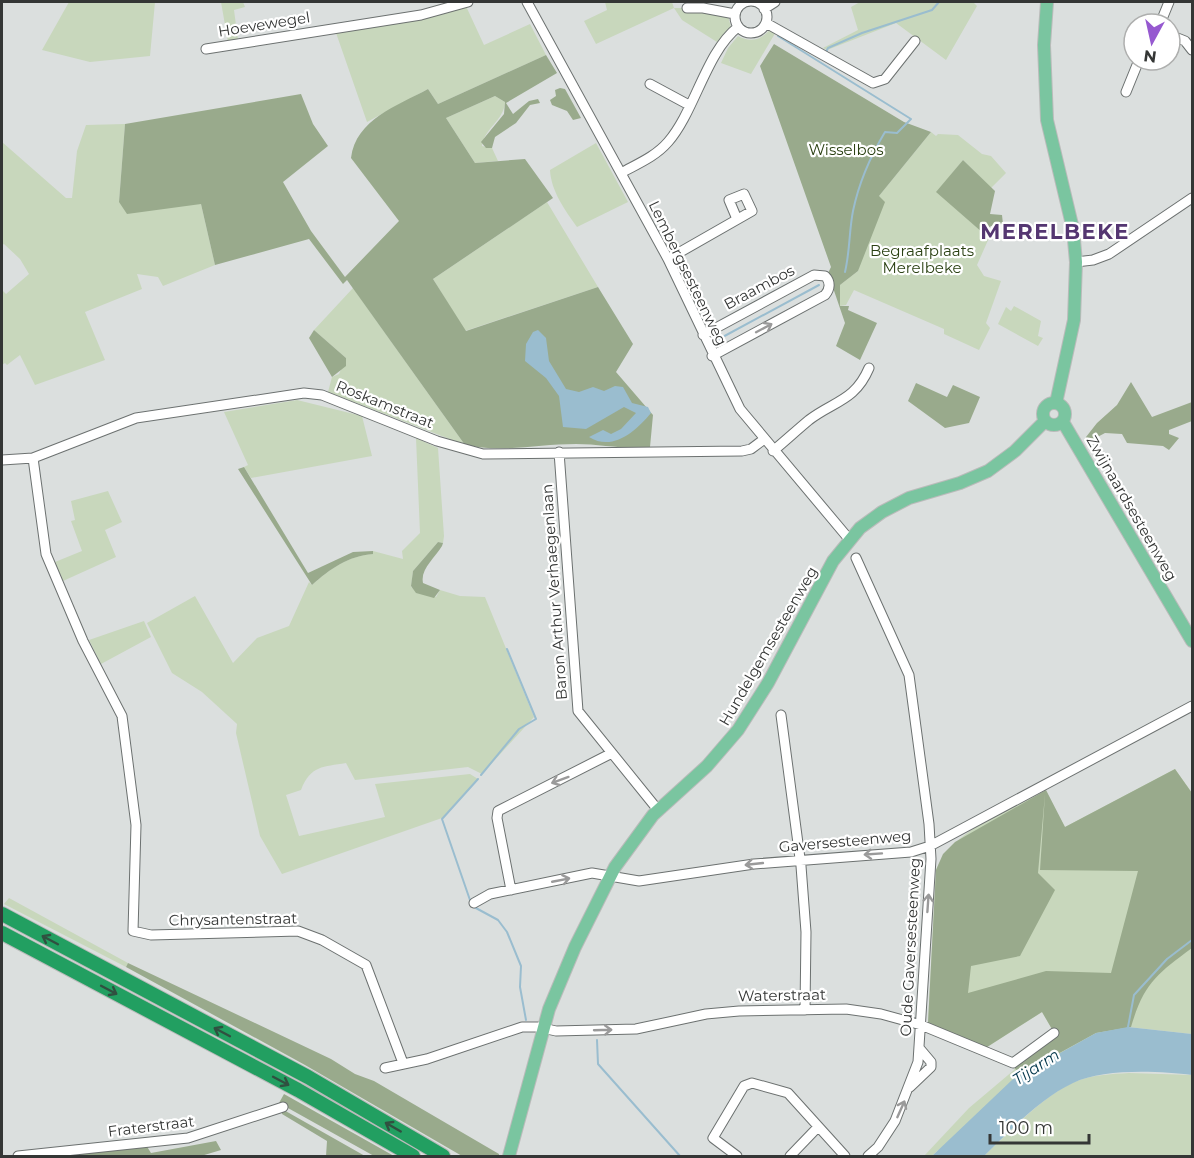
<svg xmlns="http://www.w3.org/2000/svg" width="1194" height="1158" font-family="Montserrat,sans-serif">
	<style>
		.green { fill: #c8d7bc }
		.forest { fill: #99aa8c; fill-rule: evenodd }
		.water { fill: #9abdcf }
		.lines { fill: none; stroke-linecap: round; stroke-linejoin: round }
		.stream { stroke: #9abdcf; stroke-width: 2 }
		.minor-casing { stroke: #6c7170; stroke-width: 11 }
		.major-casing { stroke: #babbba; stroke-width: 14 }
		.highway-casing { stroke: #babbba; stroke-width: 16 }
		.minor { stroke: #fff; stroke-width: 9 }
		.major { stroke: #7ac5a0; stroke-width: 12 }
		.highway { stroke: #229f61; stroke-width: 14 }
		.oneway { stroke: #9a9a9a }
		.oneway2 { stroke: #305040 }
		.labels { text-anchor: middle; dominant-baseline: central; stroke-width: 4.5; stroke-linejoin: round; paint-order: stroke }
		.street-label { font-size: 15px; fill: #343635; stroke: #fff }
		.park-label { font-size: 15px; fill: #2b4113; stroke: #fff }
		.water-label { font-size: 16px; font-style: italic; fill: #02364a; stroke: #fff }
		.district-label { font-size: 21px; font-weight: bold; letter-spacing: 1.5px; fill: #543671; stroke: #fff }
	</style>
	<rect width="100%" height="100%" fill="#dbdfde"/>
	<path class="green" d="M69,2h86l-5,54 -60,6 -48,-12z
		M221,2h22l2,5 -11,3 4,30 -10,2z
		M605,2h67l2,6h9l4,4 41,3 3,13 -14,14 -35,-22 -8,-12 -78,36 -12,-23 23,-11z
		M860,2h113l4,4 -31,54 -50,-37 -69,27 -4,-2 35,-18 -7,-23z
		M465,4l19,41 46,-21 16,31 -108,49 -10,-15 -61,33 -32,-92z
		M771,28l6,2 -26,44 -30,-11 7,-15 10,-12c13,7 24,4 33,-8z
		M495,96l10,6c-1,19 -21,26 -23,44l10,2 6,13 -23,2 -29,-45z
		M125,124l-6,78 82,2 14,61 -52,21 -5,-9 -21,-3 5,15 -57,23 20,48 -70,25 -15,-30 -13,10 -2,-2 -3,2v-75l4,4 23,-20 -9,-15 -16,-15 -2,1v-103l64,56h6l5,-47 9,-26z
		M931,132l5,4 2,-2 20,1 24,19 9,2 15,17 -15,15 -28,-28 -26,32 52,46 -12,27 7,11 17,5 -15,42 4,5 -11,22 -35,-16v-5l-90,-39 -8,15 -6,1v-21l18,-14 21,-75z
		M596,143l32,59 -51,25c-12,-17 -26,-36 -27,-57z
		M547,202l51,85 -133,44 -32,-52z
		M353,288l112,157 -137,-53 4,-15 7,-3 7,-16 -32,-28z
		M1014,306l27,15 -3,15 5,2 -5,8 -40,-22 8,-17 5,4z
		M297,400l65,16 10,40 -121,22 -7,-11 4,-2 -24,-53z
		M416,438l22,10 6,88 -1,7 -5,-1 -25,29 -2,16 25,10 4,-7 20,6 25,1 49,120 -52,57 -14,-7 -113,13 -9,-17c-23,4 -35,2 -45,27l-15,5 13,41 86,-19 -10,-33 95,-10 8,5 -36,39 -160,56 -22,-38 -24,-103 1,-9 -35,-32 -30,-19 -25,-50 48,-27 38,67 24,-25 32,-12 20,-44 3,3c18,-16 36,-29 60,-31l1,-3 30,8 -1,-8 18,-18z
		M108,491l14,31 -17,8 11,27 -53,24 -8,-19 27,-11 -11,-30 4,-1 -4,-19z
		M144,621l7,16 -50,27 -12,-24z
		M1175,769l17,24v241l-64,-7 -191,124 -5,5h-8l45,-48 45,-38 1,-4 41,-30 -14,-24 -58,37 -56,-26 8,-153c18,-41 71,-59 109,-79l20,36z
		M9,898l119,65 -2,4 -122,-63z
		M1129,1073l63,2v81h-208c27,-25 56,-58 90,-74 17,-7 37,-8 55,-9z"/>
	<path class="forest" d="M774,44l130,78 27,10 -52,64 6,6 -27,69 -18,14v21h9l-1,4 29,13 -17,37 -24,-14 9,-23 -17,-50 3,-6 -71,-201z
		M546,55l11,18 -51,30 7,11 16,-13 9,-2 2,4 -10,2 -14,18 -21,14 -3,11h-6l-5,-6 23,-28 1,-12 -10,-6 -49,22 29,45 50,-4 28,39 -120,81 33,52 132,-44 35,57 -17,28 37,43 -3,32c-25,3 -49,-3 -74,-3 -38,0 -73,9 -111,1l-118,-165 -4,4 -34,-45 -94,26 -14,-61 -74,10 -8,-12 6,-78 176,-30 12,30 15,22 -45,36 28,49 34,46 54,-56 -48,-63c5,-39 46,-52 77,-69l10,15z
		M560,88l5,1 16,29 -8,2 -6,-9 -15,-6 -2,-5 6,-4 -1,-6z
		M963,160l32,31 -5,23 12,1 1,9 -12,2 -8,7 -47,-41z
		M314,330l32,28v8l-14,11 -23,-39z
		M1131,382l21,35 40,-15v19l-23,9v4l10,4 -10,12 -6,-4 -36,-3 -5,-9 -17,-1 -17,9 -2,-5 11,-14 20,-18z
		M916,383l31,14 6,-12 27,12 -11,26 -24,5 -37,-27z
		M244,467l64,106 45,-21 20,-1v3c-25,2 -43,15 -61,31l-74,-116z
		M438,542l5,1 -1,3c-7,12 -22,23 -19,37l17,7 -6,8 -18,-5 -5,-7 2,-15z
		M1175,769l17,24v155c-35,26 -48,35 -61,79l-35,6 -73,40 -8,-4v-3l41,-30 -14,-24 -58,37 -56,-26 8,-153 7,-16 12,-12 91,-52 19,37zM1045,794l-5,76 98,1 -27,102 -65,-2 -78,22 3,-27 49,-10 35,-66 -17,-17z
		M128,963l203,96 24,15 19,7 125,73v2h-37l-157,-91 -179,-98z
		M284,1094l110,62h-20l-95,-53z
		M282,1109l83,47h-39l1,-15 -45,-27z
		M216,1141l5,9 -20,6h-148l93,-11 5,8z"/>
	<path class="water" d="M538,330l8,8 3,23 17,28 13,3 14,-5 11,4 11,-5 8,1 9,16 16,4 3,6c-15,18 -38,39 -62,24l14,-7 8,4 10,-5 15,-16 -12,-6 -38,22 -23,-2 -4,-31 -13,-18 -21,-17 1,-17 7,-12z
		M1128,1027l64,7v41c-32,-4 -89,-7 -119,8 -34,16 -63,48 -89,73h-52l80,-76 84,-47z"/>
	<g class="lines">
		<path class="stream" d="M778,36l133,83 -14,14 -12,-1c-15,25 -26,50 -32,79 -4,20 -3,40 -8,61
			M826,52l2,-4 34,-15 70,-23 7,-8
			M719,339l100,-54
			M481,775l38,-46 17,-10 -29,-70
			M471,903l-29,-84 36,-40
			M474,907l24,13 9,12 14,34 -1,21 6,33
			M1128,1027l6,-32 33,-36 25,-19
			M597,1040l1,24 82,92"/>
		<defs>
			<path id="minor" d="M735 17a16 16 0 1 1 32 0a16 16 0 1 1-32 0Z
				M527,2l141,257 72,150 109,130
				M687,8h16l32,6
				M764,9l11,-7
				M766,23l107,60 12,-4 30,-38
				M1160,24l9,-22
				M1170,35l15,6 7,9
				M206,49l215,-34 47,-13
				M650,84l39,21
				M1126,92l13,-32
				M621,173c16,-9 34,-16 47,-31 27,-31 38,-90 70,-115
				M668,259l84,-48 -8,-17 -15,6 8,19
				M1076,262l17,-2 16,-6 83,-56
				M703,335l111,-60 11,1c6,6 5,13 0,19l-113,61
				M773,451c12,-10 24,-21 36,-31 25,-19 46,-19 60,-52
				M559,452l19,259 80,99
				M33,458l13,96 37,87 39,75 14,109 -3,106 18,4 147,-4 24,9 44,25 37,98
				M2,460l31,-2 103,-40 168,-25 18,2 115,46 46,13 259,-3 9,-2 12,-9
				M856,558l53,117 20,149 2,35 -13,203 -23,59 -17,26 -10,9
				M781,715l20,151 5,66 -1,78
				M511,890l-14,-72 1,-7 114,-58
				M474,903l16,-9 102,-21 47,8 115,-17 157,-12 19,-6 262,-140
				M385,1068l42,-9 95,-32h16l18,4 80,-2 70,-15 33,-3 107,-2 35,5 40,11 92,38 41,-30
				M910,1087l21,-20v-5l-11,-13
				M18,1156l170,-18 95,-31
				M737,1156l-24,-18 31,-52 8,-3 36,10 57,63
				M790,1156l27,-28"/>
			<path id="major" d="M1047,2l-3,43 3,75 26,109 3,33 -2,58 -18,83
				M1043 414a11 11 0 1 1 22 0a11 11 0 1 1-22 0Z
				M1063,422l129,219
				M509,1156l40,-147 26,-62 40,-80 38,-52 54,-49 31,-36 30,-47 65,-122 27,-33 22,-16 27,-14 51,-15 28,-12 27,-20 30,-30"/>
			<path id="highway" d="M2,914l306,163 135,79
				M2,933l296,157 115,66"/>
		</defs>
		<use href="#minor" class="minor-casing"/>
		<use href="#major" class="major-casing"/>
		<use href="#highway" class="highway-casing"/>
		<use href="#minor" class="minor"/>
		<use href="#major" class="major"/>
		<use href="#highway" class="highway"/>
	</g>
	<defs><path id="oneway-shaft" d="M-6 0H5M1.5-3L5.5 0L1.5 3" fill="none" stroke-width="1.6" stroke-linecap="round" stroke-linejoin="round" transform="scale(1.5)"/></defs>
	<g class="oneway">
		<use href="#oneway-shaft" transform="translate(764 328) rotate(-28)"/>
		<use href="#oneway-shaft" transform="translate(560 780) rotate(160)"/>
		<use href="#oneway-shaft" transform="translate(873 854) rotate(176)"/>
		<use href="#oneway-shaft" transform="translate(754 864) rotate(174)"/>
		<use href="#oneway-shaft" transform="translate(561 880) rotate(-11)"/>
		<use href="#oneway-shaft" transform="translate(928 903) rotate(-86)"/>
		<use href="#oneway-shaft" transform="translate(603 1030) rotate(-2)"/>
		<use href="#oneway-shaft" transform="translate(901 1109) rotate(-66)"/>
	</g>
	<g class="oneway2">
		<use href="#oneway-shaft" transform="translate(50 940) rotate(-152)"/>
		<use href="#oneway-shaft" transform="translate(109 990) rotate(28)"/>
		<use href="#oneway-shaft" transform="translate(222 1032) rotate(-152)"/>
		<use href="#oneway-shaft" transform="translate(281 1081) rotate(28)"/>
		<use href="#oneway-shaft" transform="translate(393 1127) rotate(-150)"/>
	</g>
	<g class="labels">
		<g class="street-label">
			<text transform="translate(264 24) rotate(-9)">Hoevewegel</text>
			<text transform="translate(688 273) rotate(64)">Lembergsesteenweg</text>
			<text transform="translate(759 287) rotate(-28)">Braambos</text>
			<text transform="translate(385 404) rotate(22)">Roskamstraat</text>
			<text transform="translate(1132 508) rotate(60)">Zwijnaardsesteenweg</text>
			<text transform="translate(554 592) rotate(-94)">Baron Arthur Verhaegenlaan</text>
			<text transform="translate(768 646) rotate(-60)">Hundelgemsesteenweg</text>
			<text transform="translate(845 841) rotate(-5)">Gaversesteenweg</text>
			<text transform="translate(233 919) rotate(-1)">Chrysantenstraat</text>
			<text transform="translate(910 947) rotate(-87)">Oude Gaversesteenweg</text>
			<text transform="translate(782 995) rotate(-1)">Waterstraat</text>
			<text transform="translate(151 1126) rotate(-7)">Fraterstraat</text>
		</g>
		<g class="park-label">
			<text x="846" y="149">Wisselbos</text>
			<text x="922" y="250">Begraafplaats<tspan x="922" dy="17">Merelbeke</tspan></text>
		</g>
		<g class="water-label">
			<text transform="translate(1036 1067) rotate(-33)">Tijarm</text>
		</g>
		<g class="district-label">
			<text x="1055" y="231">MERELBEKE</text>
		</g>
	</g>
	<rect width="1194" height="1158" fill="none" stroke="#343635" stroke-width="6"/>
	<g transform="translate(1152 42) rotate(188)"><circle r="28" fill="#ffffff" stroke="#aeafae" stroke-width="1.5"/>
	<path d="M0-4.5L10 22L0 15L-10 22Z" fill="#9659d0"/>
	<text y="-9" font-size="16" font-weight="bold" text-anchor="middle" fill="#343635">N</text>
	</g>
	<path d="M990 1134v9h99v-9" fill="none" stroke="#343635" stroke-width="3"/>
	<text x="999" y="1134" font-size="18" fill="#343635" stroke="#ffffff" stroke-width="4.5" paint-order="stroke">100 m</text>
</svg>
